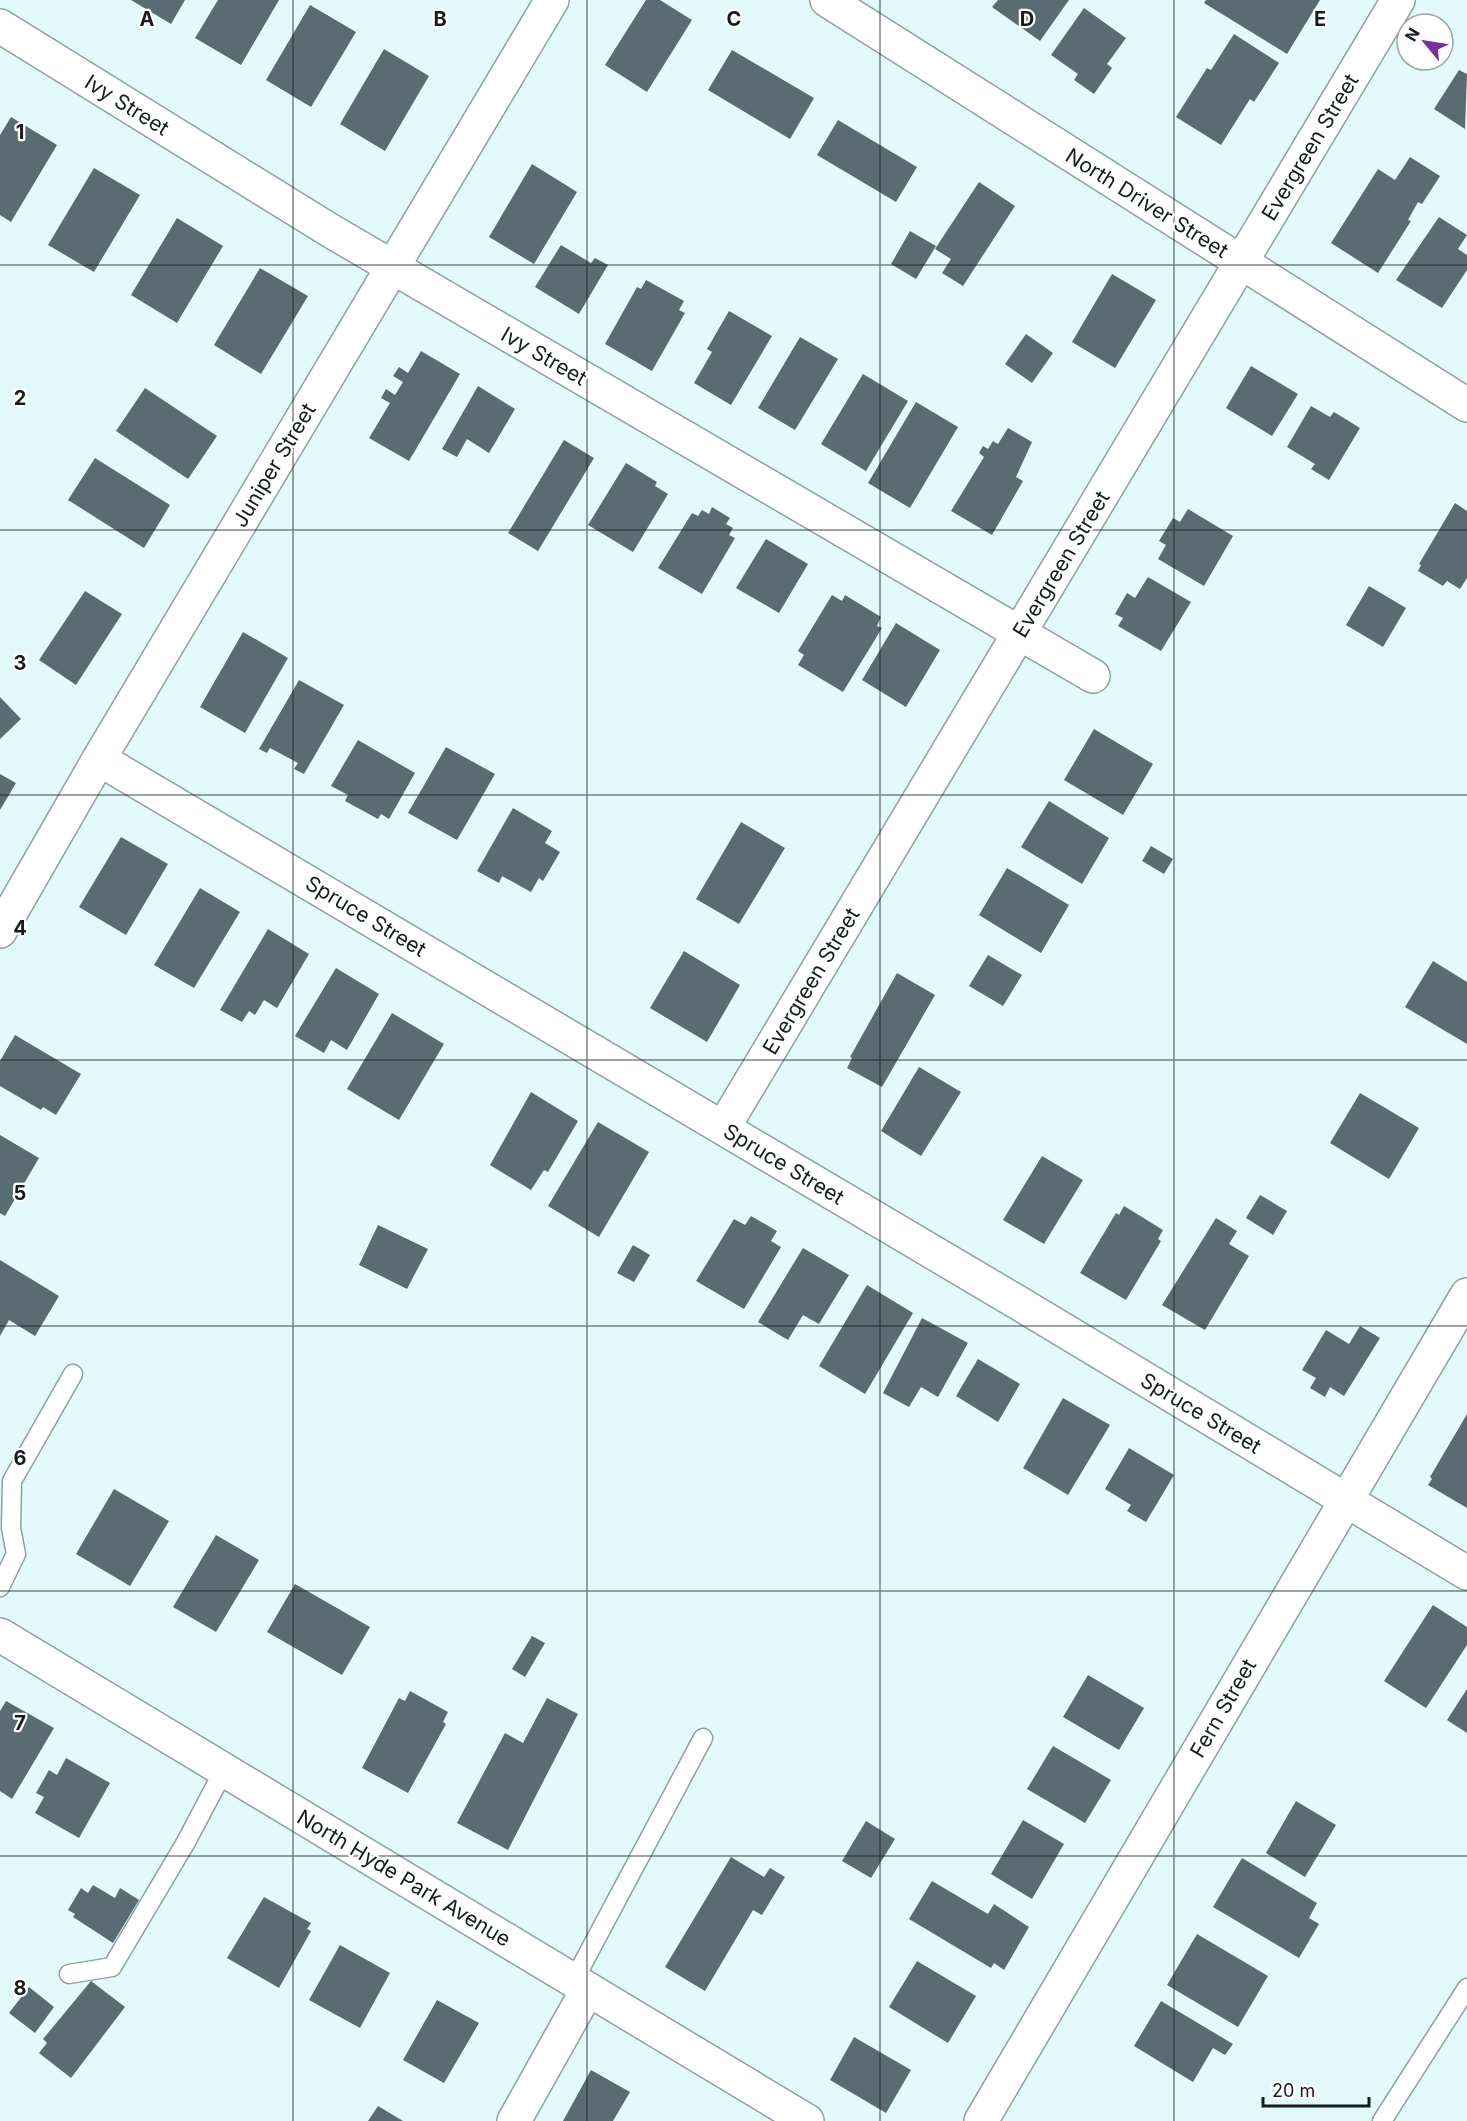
<svg xmlns="http://www.w3.org/2000/svg" width="1467" height="2121" font-family="Inter,sans-serif">
	<style>
		.building { fill: #5a6c73 }
		.lines { fill: none; stroke-linecap: round; stroke-linejoin: round }
		.service-casing { stroke: #8ca1a3; stroke-width: 21 }
		.minor-casing { stroke: #8ca1a3; stroke-width: 36 }
		.service { stroke: #fff; stroke-width: 18 }
		.minor { stroke: #fff; stroke-width: 33 }
		.grid { fill: none; stroke: #151d1e; stroke-width: 1.5; stroke-opacity: 0.55 }
		.labels { text-anchor: middle; dominant-baseline: central; stroke-width: 4.5; stroke-linejoin: round; paint-order: stroke }
		.street-label { font-size: 21px; fill: #151d1e; stroke: #fff }
		.grid-label { font-size: 20px; text-anchor: middle; font-weight: bold; fill: #151d1e; stroke: #fff; stroke-width: 4.5; stroke-linejoin: round; paint-order: stroke }
	</style>
	<rect width="100%" height="100%" fill="#e3fafc"/>
	<path class="building" d="M131,0h54l-14,24z
		M218,0h61l-38,65 -46,-27z
		M646,0h14l32,20 -45,72 -42,-27z
		M998,0h71l-29,41 -48,-34z
		M1206,0h114l-33,54 -83,-51z
		M310,5l46,27 -45,75 -45,-27z
		M1084,8l42,30 -19,26 5,4 -18,26 -20,-14 4,-6 -27,-19z
		M1234,34l45,29 -25,39 -4,-3 -29,46 -45,-28 31,-49 4,2z
		M384,49l45,27 -44,75 -45,-27z
		M732,50l82,48 -24,41 -82,-49z
		M1459,70l8,4 -2,55 -31,-20z
		M11,117l46,28 -46,77 -11,-7v-80z
		M838,120l79,47 -21,35 -79,-47z
		M1410,157l30,19 -18,28 -4,-2 -10,18 3,1 -33,52 -47,-30 47,-74 17,11z
		M532,164l45,28 -43,72 -45,-27z
		M94,168l46,27 -46,77 -46,-27z
		M979,182l36,24 -52,80 -21,-13 9,-14 -16,-10z
		M1439,217l28,18 -9,14 9,6v15l-25,38 -46,-28z
		M177,218l46,28 -46,77 -46,-28z
		M910,231l26,15 -20,33 -25,-15z
		M561,245l30,18 4,-5 13,7 -29,49 -44,-27z
		M260,268l48,28 -47,78 -47,-29z
		M1112,274l44,26 -41,68 -43,-26z
		M646,280l38,21 -5,9 6,3 -33,58 -47,-27 32,-57 4,2z
		M729,311l43,25 -41,69 -37,-22 18,-31 -5,-3z
		M1026,334l27,19 -21,30 -27,-19z
		M800,337l38,22 -43,71 -37,-22z
		M421,351l39,23 -51,87 -40,-23 21,-35 -9,-5 5,-9 9,6 8,-13 -10,-6 6,-9 9,6z
		M1251,366l47,28 -26,42 -46,-28z
		M863,374l45,27 -42,70 -45,-27z
		M478,386l37,23 -26,44 -22,-14 -10,18 -15,-8z
		M145,388l72,48 -29,43 -72,-48z
		M916,402l42,25 -48,81 -42,-25z
		M1311,406l19,11 4,-5 26,16 -31,52 -18,-11 4,-5 -28,-17z
		M1008,428l24,14 -16,35 7,4 -31,54 -41,-24 33,-54 -5,-4 4,-7 5,3 5,-8 5,3z
		M564,440l30,18 -56,93 -30,-18z
		M95,458l75,47 -26,43 -76,-48z
		M626,463l31,19 -2,4 13,8 -35,58 -45,-27z
		M1455,503l12,8v67l-7,11 -13,-8 -4,5 -25,-15 3,-6 -2,-1z
		M712,507l18,11 -4,6 7,4 -4,7 6,3 -33,56 -44,-26 34,-55 6,3 4,-6 7,4z
		M1188,509l45,27 -29,50 -46,-27 8,-14 -7,-4 14,-23 7,4z
		M766,539l42,25 -29,49 -43,-25z
		M1148,577l43,25 -30,49 -43,-25 5,-8 -8,-4 12,-21 8,5z
		M1369,586l37,22 -23,39 -37,-22z
		M85,591l37,23 -46,71 -37,-25z
		M832,595l10,6 3,-6 36,22 -4,9 5,2 -39,64 -45,-27 6,-10 -6,-4z
		M896,623l44,27 -34,57 -44,-27z
		M243,632l45,26 -43,75 -45,-26z
		M299,680l45,25 -40,69 -10,-5 4,-6 -28,-15 -3,5 -8,-4z
		M0,697l21,22 -21,20z
		M1094,729l59,35 -30,51 -59,-35z
		M358,740l57,33 -26,46 -8,-5 -3,5 -33,-18 3,-6 -17,-9z
		M446,747l49,27 -38,66 -49,-27z
		M0,774l16,9 -16,27z
		M1049,801l60,37 -27,46 -61,-37z
		M513,808l39,23 -7,12 15,9 -17,29 -4,-3 -8,14 -29,-16 -3,7 -22,-12z
		M741,822l44,26 -46,76 -43,-25z
		M121,837l47,27 -42,71 -47,-28z
		M1151,846l22,13 -9,15 -22,-13z
		M1007,868l62,37 -28,48 -62,-38z
		M200,888l40,24 -46,76 -40,-23z
		M268,929l41,25 -32,54 -13,-8 -9,15 -6,-4 -7,11 -22,-12z
		M684,951l56,34 -33,57 -57,-34z
		M988,955l34,20 -19,31 -34,-20z
		M1433,961l34,21v62l-62,-37z
		M336,968l43,26 -32,56 -16,-10 -7,13 -29,-17z
		M897,973l38,22 -53,92 -35,-19 5,-10 -2,-1z
		M392,1013l52,31 -45,76 -52,-31z
		M15,1035l66,39 -25,41 -13,-8 -2,3 -41,-24v-25z
		M919,1067l42,25 -40,64 -40,-25z
		M531,1092l47,29 -30,51 -4,-2 -13,20 -41,-25z
		M1360,1093l59,35 -30,51 -59,-36z
		M598,1122l51,30 -50,85 -51,-31z
		M0,1135l39,23 -34,58 -5,-3z
		M1042,1156l41,24 -39,64 -41,-24z
		M1260,1195l27,16 -14,24 -27,-17z
		M1124,1206l39,24 -5,9 3,2 -35,59 -46,-27 36,-60 3,2z
		M751,1216l26,15 -6,10 10,6 -37,62 -48,-28 38,-62 11,6z
		M1216,1218l21,13 -8,13 20,12 -44,74 -43,-25z
		M378,1225l50,24 -21,40 -48,-24z
		M633,1245l17,10 -16,27 -17,-9z
		M803,1248l46,27 -30,49 -16,-9 -15,25 -30,-18z
		M0,1260l59,36 -24,40 -26,-16 -9,16z
		M867,1285l46,28 -48,81 -46,-28z
		M922,1318l46,25 -30,54 -17,-10 -12,20 -26,-14z
		M1360,1326l20,12 -36,58 -14,-9 -5,10 -15,-9 6,-10 -14,-8 24,-40 23,14z
		M978,1359l42,25 -22,38 -42,-26z
		M1063,1398l47,27 -42,70 -45,-27z
		M1467,1414v94l-39,-23 4,-6 -2,-2z
		M1129,1448l45,27 -28,47 -19,-11 4,-6 -26,-16z
		M114,1489l55,32 -39,65 -54,-32z
		M216,1535l43,25 -43,72 -43,-25z
		M295,1584l75,43 -28,48 -75,-43z
		M1433,1605l34,22v18l-41,63 -42,-27z
		M532,1636l13,7 -20,34 -13,-8z
		M1088,1675l56,33 -25,42 -56,-33z
		M1467,1689v44l-20,-13z
		M410,1691l38,21 -5,10 3,2 -38,69 -46,-25 37,-70 6,3z
		M547,1698l31,16 -70,136 -51,-27 48,-90 18,10z
		M6,1701l48,27 -42,71 -12,-8v-80z
		M1053,1746l58,34 -26,43 -58,-34z
		M66,1758l44,25 -31,55 -44,-25 9,-16 -8,-4 13,-23 8,5z
		M1296,1801l40,24 -31,52 -39,-24z
		M1023,1820l41,24 -32,55 -41,-25z
		M866,1821l29,18 -24,39 -29,-17z
		M731,1857l33,20 6,-9 15,9 -23,38 -9,-5 -48,81 -40,-24z
		M1242,1858l75,45 -8,15 10,6 -20,34 -86,-51z
		M932,1881l56,33 6,-10 35,23 -25,43 -10,-7 -3,5 -82,-49z
		M93,1885l22,13 5,-10 19,12 -26,43 -40,-26 2,-3 -7,-4 13,-22 7,5z
		M264,1897l47,26 -4,6 4,2 -32,57 -52,-30z
		M1197,1934l71,42 -30,51 -71,-42z
		M340,1945l50,28 -30,55 -51,-28z
		M917,1961l59,35 -28,47 -59,-36z
		M91,1981l34,26 -54,71 -32,-25 8,-10 -4,-4z
		M29,1987l25,20 -19,26 -26,-20z
		M437,2000l42,23 -35,60 -41,-23z
		M1161,2001l72,43 -8,11 -12,-7 -20,34 -59,-36z
		M854,2037l57,33 -25,43 -56,-33z
		M591,2070l39,22 -17,29h-50z
		M378,2106l25,15h-35z"/>
	<g class="lines">
		<defs>
			<path id="service" d="M0,1587l16,-33 -5,-26 1,-47 61,-107
				M69,1974l43,-7 74,-125 38,-72
				M574,1980l129,-242
				M1382,2121l85,-133"/>
			<path id="minor" d="M827,0l640,405
				M0,26l331,205 762,445
				M99,759l918,543 450,271
				M0,931l99,-172 453,-759
				M723,1128l675,-1128
				M0,1635l807,486
				M514,2121l74,-132
				M981,2121l486,-826"/>
		</defs>
		<use href="#service" class="service-casing"/>
		<use href="#minor" class="minor-casing"/>
		<use href="#service" class="service"/>
		<use href="#minor" class="minor"/>
	</g>
	<path class="grid" d="M293,0v2121M587,0v2121M880,0v2121M1174,0v2121M0,265h1467M0,530h1467M0,795h1467M0,1060h1467M0,1326h1467M0,1591h1467M0,1856h1467"/>
	<g class="labels">
		<g class="street-label">
			<text transform="translate(127 105) rotate(32)">Ivy Street</text>
			<text transform="translate(1310 147) rotate(-59)">Evergreen Street</text>
			<text transform="translate(1147 203) rotate(32)">North Driver Street</text>
			<text transform="translate(544 356) rotate(30)">Ivy Street</text>
			<text transform="translate(274 465) rotate(-59)">Juniper Street</text>
			<text transform="translate(1061 564) rotate(-59)">Evergreen Street</text>
			<text transform="translate(366 916) rotate(31)">Spruce Street</text>
			<text transform="translate(811 981) rotate(-59)">Evergreen Street</text>
			<text transform="translate(784 1164) rotate(31)">Spruce Street</text>
			<text transform="translate(1201 1413) rotate(31)">Spruce Street</text>
			<text transform="translate(1223 1708) rotate(-60)">Fern Street</text>
			<text transform="translate(404 1878) rotate(31)">North Hyde Park Avenue</text>
		</g>
	</g>
	<g class="grid-label">
		<text x="147" y="26">A</text>
		<text x="440" y="26">B</text>
		<text x="734" y="26">C</text>
		<text x="1027" y="26">D</text>
		<text x="1320" y="26">E</text>
		<text x="20" y="139">1</text>
		<text x="20" y="405">2</text>
		<text x="20" y="670">3</text>
		<text x="20" y="935">4</text>
		<text x="20" y="1200">5</text>
		<text x="20" y="1465">6</text>
		<text x="20" y="1730">7</text>
		<text x="20" y="1995">8</text>
	</g>
	<g transform="translate(1425 42) rotate(300)"><circle r="28" fill="#ffffff" stroke="#a1a5a5" stroke-width="1.5"/>
	<path d="M0-4.5L10 22L0 15L-10 22Z" fill="#792fa1"/>
	<text y="-9" font-size="16" font-weight="bold" text-anchor="middle" fill="#151d1e">N</text>
	</g>
	<path d="M1263 2097v9h106v-9" fill="none" stroke="#151d1e" stroke-width="3"/>
	<text x="1272" y="2097" font-size="18" fill="#151d1e" stroke="#ffffff" stroke-width="4.5" paint-order="stroke">20 m</text>
</svg>
